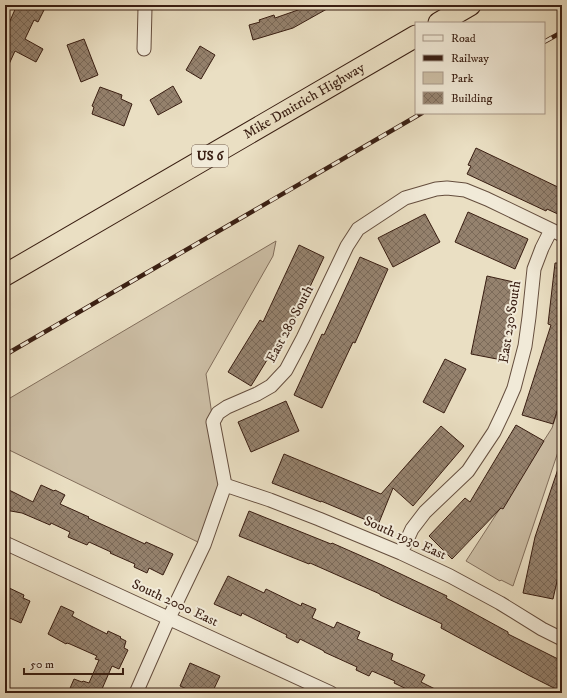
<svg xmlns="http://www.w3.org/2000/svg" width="567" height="698" font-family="'IM FELL DW Pica',serif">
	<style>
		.green { fill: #ccbea5; stroke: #826e5c }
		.building { fill: url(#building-cross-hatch); stroke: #391e12 }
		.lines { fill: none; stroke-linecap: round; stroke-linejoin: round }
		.minor-casing { stroke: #654e3e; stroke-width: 15 }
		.trunk-casing { stroke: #391e12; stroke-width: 23 }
		.minor { stroke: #f1ead8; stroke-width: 13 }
		.trunk { stroke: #eadfc3; stroke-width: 21 }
		.rail-casing { stroke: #391e12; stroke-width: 4.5 }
		.rail { stroke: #f1ead8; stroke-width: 3; stroke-dasharray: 9; stroke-linecap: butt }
		.labels { text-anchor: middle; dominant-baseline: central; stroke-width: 4; stroke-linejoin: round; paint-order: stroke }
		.shield { fill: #f1ead8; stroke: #705b4d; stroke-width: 1 }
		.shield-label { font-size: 13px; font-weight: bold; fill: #391e12 }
		.street-label { font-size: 14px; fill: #391e12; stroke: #f1ead8 }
	</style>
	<defs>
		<pattern id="building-cross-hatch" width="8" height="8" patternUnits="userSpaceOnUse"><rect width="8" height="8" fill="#95826e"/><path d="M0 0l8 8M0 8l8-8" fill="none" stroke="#7b6a59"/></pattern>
	</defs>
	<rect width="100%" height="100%" fill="#eadfc3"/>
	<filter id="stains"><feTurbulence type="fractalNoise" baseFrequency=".005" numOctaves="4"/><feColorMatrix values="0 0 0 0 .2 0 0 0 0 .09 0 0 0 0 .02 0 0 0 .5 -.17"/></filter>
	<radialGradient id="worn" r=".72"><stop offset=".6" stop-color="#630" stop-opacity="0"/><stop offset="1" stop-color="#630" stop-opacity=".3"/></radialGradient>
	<path class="green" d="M276,241l-3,15 -67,118 7,48 12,63 -21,60 -199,-97v-47z
		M562,398v42l-49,146 -12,-6 -1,1 -34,-20 86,-133z"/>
	<path class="building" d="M17,5h25l-1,3 3,2 -6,12 -4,-2 -9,19 18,10 -7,13 -21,-11 -10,22v-41z
		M296,5h38l-41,23 -40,12 -4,-15 11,-3 -1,-2 15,-5 1,3 23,-8z
		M84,39l14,36 -17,7 -14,-37z
		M200,46l15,9 -14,24 -15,-9z
		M173,86l9,16 -24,13 -8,-15z
		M100,87l22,8 -1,4 11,5 -8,22 -32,-12 2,-7 -2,-1z
		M476,148l86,41v27l-15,-7 -1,2 -79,-37 4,-8 -3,-1z
		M468,212l60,27 -13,30 -60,-27z
		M425,214l15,28 -47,25 -15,-29z
		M299,245l25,12 -33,70 -3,-1 -37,60 -23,-14 32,-52 3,2z
		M360,257l28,12 -33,74 -2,-1 -31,66 -28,-13 28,-61 2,1z
		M555,263h7v132l-9,29 -31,-9 29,-90 -3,-1z
		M487,276l31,7 -16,77 -31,-6z
		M445,359l21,10 -22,44 -21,-11z
		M286,401l13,30 -48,21 -13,-30z
		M516,425l28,16 -41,68 -2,-1 -49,51 -23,-23 36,-38 5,4z
		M441,426l23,20 -51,60 -20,-18 -15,37 -57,-24v1l-49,-19 12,-29 97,40z
		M560,463l2,1v95l-9,40 -30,-6 12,-56z
		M41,485l13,6 1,-1 10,5 -5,9 29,13 -1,1 13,6 44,20 1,-2 27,12 -10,21 -14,-7 -2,5 -13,-6 1,-3 -25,-11 1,-1 -22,-10 -2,3 -19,-8 2,-5 -19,-9 -1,2 -28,-12 -17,-3v-22l28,14z
		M249,511l82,33 1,-1 50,22 65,31 -1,2 62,34v2l54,27v31l-32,-16 -89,-48 1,-4 -62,-29v-1l-70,-31 -1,1 -70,-28z
		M228,576l36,17 2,-4 35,17 1,-3 14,6 -4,9 22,10 3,-6 23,10 -3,7 36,15 -2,6 34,15 -4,7 22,11h-28l-21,-10 1,-2 -23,-10 -3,5 -13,-6 1,-3 -33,-15v-1l-24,-12 -2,4 -12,-6 1,-2 -45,-22 -1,3 -27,-12z
		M5,586l19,9 -1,3 7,3 -9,22 -16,-7z
		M61,606l13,6 -2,4 15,8 20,10 1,-3 13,6 -1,1 6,3 -2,7 4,2 -9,19 -7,-3 -10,23 10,4h-44l6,-14 8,3 1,-1 6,2 10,-23 -4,-1 2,-3 -27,-12 -3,-1 -1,1 -18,-10z
		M190,663l30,13 -8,17h-17l-15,-7z"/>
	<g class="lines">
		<defs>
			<path id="minor" d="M144,49l1,-41 1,-3
				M225,485l45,15 49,19 82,34 49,23 50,27 42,26 20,10
				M5,543l326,150
				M401,553l11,-24 13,-17 43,-41 26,-39 10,-21 10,-23 11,-42 4,-29 5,-48 8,-21 9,-18
				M136,693l33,-75 35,-73 21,-60 -12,-63 5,-9 9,-6 30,-13 14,-8 15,-16 17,-32 44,-92 11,-17 47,-31 31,-9 11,-1 18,2 22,9 75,36"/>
			<g id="trunk">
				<path d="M439,23l31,-18"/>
				<path id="s1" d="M5,275l411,-239"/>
			</g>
		</defs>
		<use href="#minor" class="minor-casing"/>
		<use href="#trunk" class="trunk-casing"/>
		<use href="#minor" class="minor"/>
		<use href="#trunk" class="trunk"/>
		<defs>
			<path id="rail" d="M544,42l18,-10
				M5,355l417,-242"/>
		</defs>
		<use href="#rail" class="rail-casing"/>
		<use href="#rail" class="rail"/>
	</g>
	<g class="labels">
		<rect class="shield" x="192" y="145" width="36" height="22" rx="3"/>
		<g class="shield-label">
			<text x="210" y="156">US 6</text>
		</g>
		<g class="street-label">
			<text stroke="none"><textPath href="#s1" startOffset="346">Mike Dmitrich Highway</textPath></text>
			<text transform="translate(510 322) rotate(-81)">East 230 South</text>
			<text transform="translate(290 324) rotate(-62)">East 280 South</text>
			<text transform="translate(405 538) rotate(24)">South 1930 East</text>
			<text transform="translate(175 603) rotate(25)">South 2000 East</text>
		</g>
	</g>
	<rect width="567" height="698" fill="none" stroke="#eadfc3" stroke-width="20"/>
	<rect x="6" y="6" width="555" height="686" fill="none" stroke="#391e12" stroke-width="2"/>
	<rect x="10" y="10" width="547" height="678" fill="none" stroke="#391e12"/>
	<rect x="415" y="22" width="130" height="92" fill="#f1ead8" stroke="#a79889"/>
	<rect x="423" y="35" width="20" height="6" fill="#f1ead8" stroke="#a79889"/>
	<text x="451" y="42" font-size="12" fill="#391e12">Road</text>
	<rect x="423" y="55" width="20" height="6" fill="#391e12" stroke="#a79889"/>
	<text x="451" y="62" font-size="12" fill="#391e12">Railway</text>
	<rect x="423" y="72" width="20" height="12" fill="#ccbea5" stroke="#a79889"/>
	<text x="451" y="82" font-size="12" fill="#391e12">Park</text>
	<rect x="423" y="92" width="20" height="12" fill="url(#building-cross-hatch)" stroke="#a79889"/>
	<text x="451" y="102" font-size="12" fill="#391e12">Building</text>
	<path d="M24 668v6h99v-6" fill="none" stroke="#391e12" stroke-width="2"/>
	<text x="30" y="668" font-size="12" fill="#391e12" stroke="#f1ead8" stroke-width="3" paint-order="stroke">50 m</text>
	<rect width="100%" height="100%" filter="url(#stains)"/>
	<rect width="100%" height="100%" fill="url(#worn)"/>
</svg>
